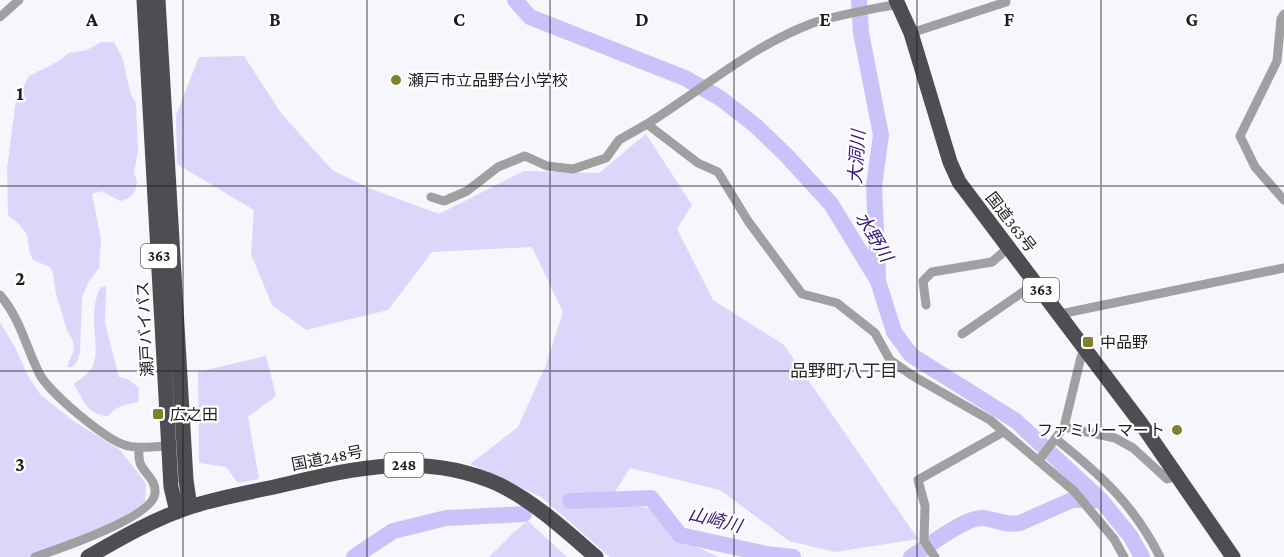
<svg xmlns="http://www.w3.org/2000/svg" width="1284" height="557" font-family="'Crimson Pro','Noto Sans JP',serif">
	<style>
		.green { fill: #dbd7fb }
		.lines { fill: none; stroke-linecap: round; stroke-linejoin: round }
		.river { stroke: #cac3fa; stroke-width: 16 }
		.minor { stroke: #a0a0a3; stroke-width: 9 }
		.trunk { stroke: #4d4d52; stroke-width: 15 }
		.grid { fill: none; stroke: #1e1e21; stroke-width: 1.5; stroke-opacity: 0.55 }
		.poi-dot { fill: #7f812a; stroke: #fff; stroke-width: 2 }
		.labels { text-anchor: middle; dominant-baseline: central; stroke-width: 4.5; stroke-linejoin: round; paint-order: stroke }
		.shield { fill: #fff; stroke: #626264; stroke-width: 1.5 }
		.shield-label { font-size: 15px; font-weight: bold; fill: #1e1e21 }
		.poi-label { font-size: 16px; fill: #1e1e21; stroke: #fff; text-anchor: start }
		.street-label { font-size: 16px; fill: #1e1e21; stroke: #fff }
		.water-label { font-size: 18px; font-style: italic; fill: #39167d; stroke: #fff }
		.neighbourhood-label { font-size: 18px; fill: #29292e; stroke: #fff }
		.grid-label { font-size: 20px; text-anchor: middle; font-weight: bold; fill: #1e1e21; stroke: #fff; stroke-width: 4.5; stroke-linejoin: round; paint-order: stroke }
	</style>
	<rect width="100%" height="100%" fill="#f6f6fd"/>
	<path class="green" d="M101,42h13l9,17 7,33 6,12 2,46 -4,23 3,8 -2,11 -8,7 -7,2 -18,-10 -10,3 9,45 -2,29 -10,13 -7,17 -2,55 -3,9 -5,5h-5l7,-17 -1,-9 -6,-11 -11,-36 -3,-22 -3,-5 -17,-7 -4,-10 -2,-15 -7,-10 -12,-10 -1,-47 9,-69 13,-23 28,-14 12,-9 18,-3z
		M244,56l37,57 51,57 39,19 68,25 85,-43 75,2 47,-39 46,71 -15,24 36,71 71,45 134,194 -83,13 -46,-11 -69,-51 -90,-22 -19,30 42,12 28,30 38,17h-109l-69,-60 -71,-33 48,-37 27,-60 18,-55 -31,-65 -100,5 -44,58 -82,20 -34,-25 -21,-51 3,-44 -77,-46 -1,-49 23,-58z
		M106,286l-1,37 14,54 9,2 11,9 -1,14c-13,2 -21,4 -30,14 -21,-1 -25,-16 -34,-32 6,-5 14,-10 18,-16 7,-14 2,-33 2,-47 0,-12 1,-22 6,-33z
		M0,322l16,27 12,27 12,18 32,26 48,30 19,24 7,10 -1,20 -43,26 -73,27h-29z
		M266,356l10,40 -28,21 11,62 -21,4 -12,-16 -27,-4 -1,-91z
		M528,521l39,36h-78l25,-25z"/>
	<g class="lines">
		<path class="river" d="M515,0l15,17 155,61 35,20 36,28 30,29 45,49 47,77 16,51 17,23 105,66 85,79 30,37 11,20
			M859,0l2,33 20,102 -7,51 4,91
			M570,501l81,-3 29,37 86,19 27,3
			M354,557l39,-26 53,-13 78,-4
			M911,557c16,-10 54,-40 71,-39 14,1 24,8 38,5l52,-23h25"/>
		<path class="minor" d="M898,4c-25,5 -61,11 -85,19 -62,23 -111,67 -166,101l51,39 20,9 30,49 54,73 35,9 38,30 15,27 23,16 77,44 84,71 40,48 10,18
			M1284,14l-3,5 -4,42 -37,75 15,31 29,33
			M0,17l19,-17
			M911,33l95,-31 -2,-2
			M431,197l13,4 23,-10 31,-24 27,-11 22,10 26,3 33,-11 13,-18 28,-16
			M0,295c21,25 25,50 39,78 9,19 69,69 89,73 12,3 28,0 41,0
			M926,305l-3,-24 9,-9 60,-10 16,-14
			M1060,314l224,-46
			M962,334l74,-51
			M1064,427l51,11 18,10 34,31 11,-3
			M1056,439c45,36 78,66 104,118
			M1039,460l25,-33 17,-70 4,-7
			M35,557c23,-8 119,-40 120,-64 1,-13 -9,-18 -14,-28 -3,-5 -2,-13 -2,-18
			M935,557l-11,-16 1,-35 -7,-26 85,-48"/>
		<path class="trunk" d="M144,0l27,487 6,25
			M158,0l28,480 4,27
			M896,0l15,33 39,129 9,20 181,240 93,135
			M88,557c33,-19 66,-38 102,-50 27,-9 56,-14 84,-20 77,-18 147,-37 224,-3 37,18 67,46 98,73"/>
	</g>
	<path class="grid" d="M183,0v557M367,0v557M550,0v557M734,0v557M917,0v557M1101,0v557M0,186h1284M0,371h1284"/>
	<g class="poi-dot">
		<circle cx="396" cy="80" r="6"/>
		<rect x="1082" y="336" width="12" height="12" rx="3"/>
		<rect x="152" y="408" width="12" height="12" rx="3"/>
		<circle cx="1177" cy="430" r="6"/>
	</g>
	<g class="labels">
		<g class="shield">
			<rect x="141" y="244" width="36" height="24" rx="4.5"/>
			<rect x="1023" y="278" width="36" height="24" rx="4.5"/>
			<rect x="384.5" y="453" width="39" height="24" rx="4.5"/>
		</g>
		<g class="shield-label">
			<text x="159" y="256">363</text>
			<text x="1041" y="290">363</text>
			<text x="404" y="465">248</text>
		</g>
		<g class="poi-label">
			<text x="408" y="80">瀬戸市立品野台小学校</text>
			<text x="1100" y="342">中品野</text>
			<text x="170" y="414">広之田</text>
			<text x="1165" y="430" text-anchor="end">ファミリーマート</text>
		</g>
		<g class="street-label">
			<text transform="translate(1011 222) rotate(52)">国道363号</text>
			<text transform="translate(145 329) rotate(-93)">瀬戸バイパス</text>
			<text transform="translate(327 458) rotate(-11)">国道248号</text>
		</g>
		<g class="water-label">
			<text transform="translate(857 157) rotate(-86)">大洞川</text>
			<text transform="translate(874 237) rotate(59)">水野川</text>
			<text transform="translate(715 520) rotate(14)">山崎川</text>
		</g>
		<g class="neighbourhood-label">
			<text x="844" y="371">品野町八丁目</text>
		</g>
	</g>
	<g class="grid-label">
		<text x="92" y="26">A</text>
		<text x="275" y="26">B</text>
		<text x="459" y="26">C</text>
		<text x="642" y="26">D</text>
		<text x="825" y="26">E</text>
		<text x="1009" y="26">F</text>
		<text x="1192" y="26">G</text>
		<text x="20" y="100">1</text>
		<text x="20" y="285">2</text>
		<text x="20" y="471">3</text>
	</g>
</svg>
